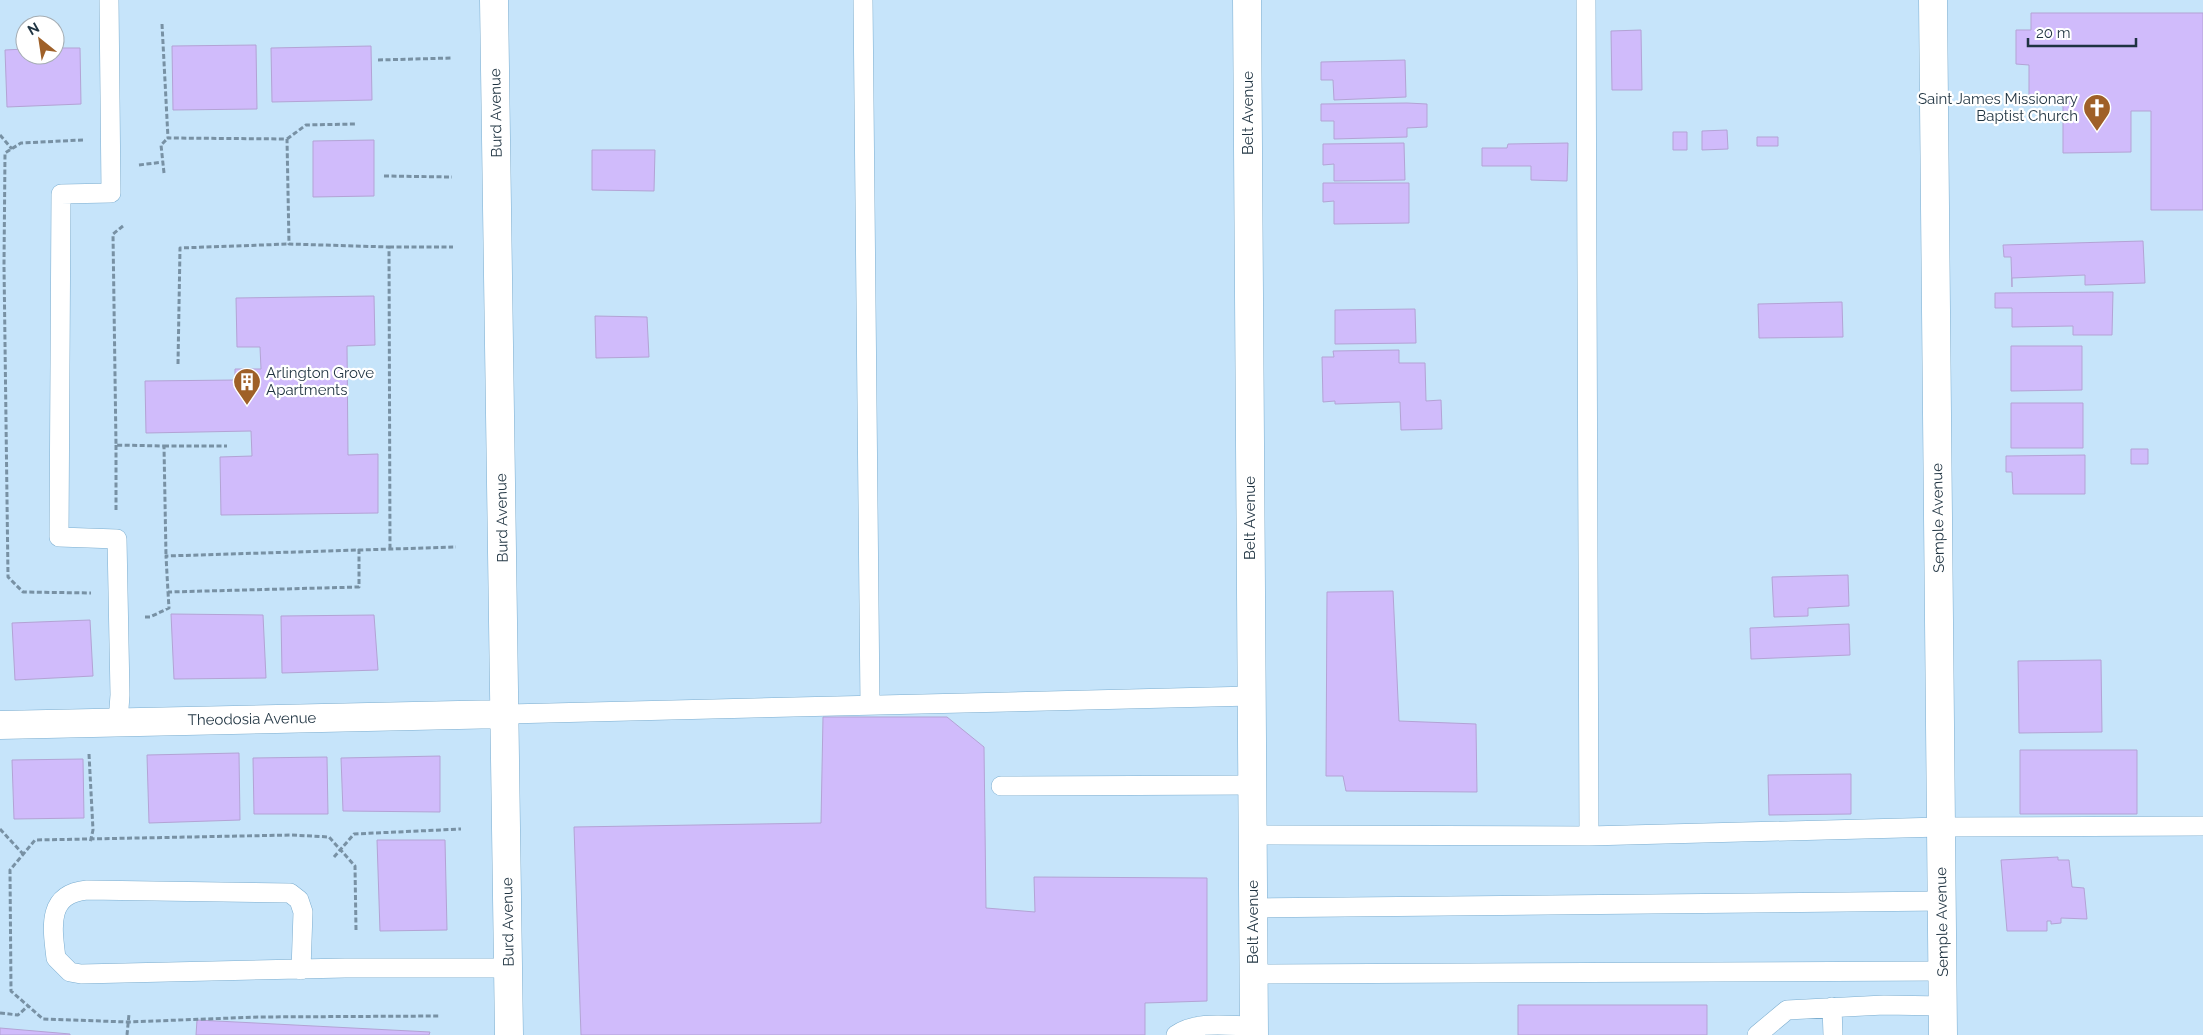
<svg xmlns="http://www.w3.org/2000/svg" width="2203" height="1035" font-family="Raleway,sans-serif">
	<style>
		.building { fill: #d0bbfb; stroke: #b3a3d5 }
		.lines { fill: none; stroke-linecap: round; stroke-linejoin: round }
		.service-casing { stroke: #7badcf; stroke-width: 20 }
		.minor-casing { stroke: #7badcf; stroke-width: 29 }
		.path { stroke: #7891a4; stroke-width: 3; stroke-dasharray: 5 2.5; stroke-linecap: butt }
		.service { stroke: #fff; stroke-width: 19 }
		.minor { stroke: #fff; stroke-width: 28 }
		.labels { text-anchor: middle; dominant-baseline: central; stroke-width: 4.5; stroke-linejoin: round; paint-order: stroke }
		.poi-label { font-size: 15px; fill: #1f3341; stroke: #fff; text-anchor: end }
		.street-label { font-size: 15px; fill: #1f3341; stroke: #fff }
	</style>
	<rect width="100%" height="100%" fill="#c6e4fa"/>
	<path class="building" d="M2031,13h172v197h-52v-99h-20v41l-68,1v-57h-34v-31l-13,-1v-34h15z
		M1641,30l1,60h-30l-1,-59z
		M256,45l1,64 -84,1 -1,-64z
		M371,46l1,54 -100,2 -1,-54z
		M55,48h25l1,56 -74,3 -2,-57 20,-1v6h30z
		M1405,60l1,37 -72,3 -1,-20h-12v-18z
		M1407,103l20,1v23l-20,1v9l-73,2v-18h-13v-17z
		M1727,130l1,19 -26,1v-19z
		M1673,132h14v18h-14z
		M1757,137h21v9h-21z
		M374,140v56l-61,1v-56z
		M1404,143l1,37 -71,1v-17l-11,1v-21z
		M1568,143l-1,38 -36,-1v-14h-49v-18h25l1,-4z
		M592,150h63l-1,41 -62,-1z
		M1323,183h86v40l-75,1v-23l-11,1z
		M2143,241l2,42 -60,2v-10l-73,3v9l-1,-30h-7l-1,-12z
		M2113,292l-1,43h-39v-9l-61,1v-19h-17v-15z
		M374,296l1,49 -28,1 1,109 30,-1v59l-157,2 -1,-58 32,-1 -1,-25 -105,2 -1,-52 90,-1v-11h26l-1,-22h-23l-1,-49z
		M1842,302l1,35 -84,1 -1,-34z
		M1415,309l1,34 -81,1v-34z
		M595,316l52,1 2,40 -53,1z
		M2011,346h71v44l-71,1z
		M1399,350v13h26l1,38 15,-1 1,29 -41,1 -1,-28 -65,2v-3l-12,1 -1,-45h12l-1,-6z
		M2011,403h72v45h-72z
		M2131,449h17v15h-17z
		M2085,455v39h-72l-1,-22h-6v-16z
		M1848,575l1,31 -41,2v8l-34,1 -2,-40z
		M1393,591l6,130 77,3 1,68 -131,-1 -3,-15h-17l1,-184z
		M171,614l92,1 3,63 -92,1z
		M374,615l4,55 -96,3 -1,-57z
		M90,620l3,56 -78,4 -3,-57z
		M1849,624l1,31 -99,4 -1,-31z
		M2101,660l1,72 -83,1 -1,-72z
		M823,717h124l37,30 2,161 49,4 -1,-35 173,1v123l-62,2v32h-564l-7,-208 247,-4z
		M2020,750h117v64h-117z
		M239,753l1,67 -91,3 -2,-68z
		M440,756v56l-97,-1 -2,-53z
		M327,757l1,57h-74l-1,-56z
		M83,759l1,59 -70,1 -2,-59z
		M1851,774v40l-82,1 -1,-40z
		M377,840h68l2,90 -67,1z
		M2058,857v3h11l3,27 12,1 3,31 -26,-1v5l-10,1v-3h-4v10h-40l-6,-71z
		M1518,1005h189v30h-189z
		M197,1020l233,12 -1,3h-233z
		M0,1028l70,6v1h-70z"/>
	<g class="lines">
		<defs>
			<path id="service" d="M109,0l2,193 -50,1 -2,343 58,2 3,156 -2,27
				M863,0l7,705
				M1586,0l3,836
				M504,714l748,-18
				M1001,786l252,-1
				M1253,835l336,1 352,-9 262,-1
				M1253,908l689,-7
				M301,970l2,-58 -4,-12 -9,-7 -203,-3c-40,4 -35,36 -31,68l14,14 11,2 264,-6h163
				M1254,974l689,-3
				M1832,1007l1,28
				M1176,1035c21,-15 53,-9 78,-9
				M1757,1035l30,-25 97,-5 59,1"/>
			<path id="minor" d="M494,0l15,1035
				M1247,0l7,1035
				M1933,0l10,1035
				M0,725l504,-11"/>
		</defs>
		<use href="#service" class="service-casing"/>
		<use href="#minor" class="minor-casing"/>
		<path class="path" d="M162,24l6,114 119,1 2,105 100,3 1,302
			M378,60l73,-2
			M0,135l12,14
			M287,139l19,-14 49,-1
			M83,140l-62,3 -16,10 -1,112 4,312 15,15 68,1
			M139,165l24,-3
			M164,173l-3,-28 7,-7
			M384,176l68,1
			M123,226l-10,8 3,211 48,1 2,110
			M389,247h64
			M178,364l2,-116 109,-4
			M116,445v67
			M164,446h63
			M359,549v38l-191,5 -2,-36 290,-9
			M145,617h5l19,-9 -1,-16
			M89,754l4,76 -3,13
			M0,829l23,25
			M334,857l20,-23 107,-5
			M356,930l-1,-64 -26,-29 -37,-2 -257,5 -25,30 1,121 32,28 85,3 130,-5 181,-1
			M0,1013l18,2 10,-9
			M127,1035l2,-21"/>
		<use href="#service" class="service"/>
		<use href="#minor" class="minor"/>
	</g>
	<defs>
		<symbol id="church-pin" viewBox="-11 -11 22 30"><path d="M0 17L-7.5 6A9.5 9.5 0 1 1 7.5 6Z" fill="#9f6028" stroke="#fff"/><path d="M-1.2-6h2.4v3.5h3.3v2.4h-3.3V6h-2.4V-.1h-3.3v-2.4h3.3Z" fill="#fff"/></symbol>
		<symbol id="building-pin" viewBox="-11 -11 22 30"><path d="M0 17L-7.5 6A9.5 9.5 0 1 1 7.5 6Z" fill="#9f6028" stroke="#fff"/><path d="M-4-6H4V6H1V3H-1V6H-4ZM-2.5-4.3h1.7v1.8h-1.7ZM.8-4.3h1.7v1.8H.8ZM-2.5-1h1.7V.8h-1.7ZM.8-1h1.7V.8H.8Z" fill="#fff"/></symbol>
	</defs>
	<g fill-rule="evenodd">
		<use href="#church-pin" x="2081" y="92" width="32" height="43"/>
		<use href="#building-pin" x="231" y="366" width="32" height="43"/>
	</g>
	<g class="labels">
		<g class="poi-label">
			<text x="2078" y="99">Saint James Missionary<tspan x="2078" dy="17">Baptist Church</tspan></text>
			<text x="266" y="373" text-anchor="start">Arlington Grove<tspan x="266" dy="17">Apartments</tspan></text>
		</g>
		<g class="street-label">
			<text transform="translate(496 113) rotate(-91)">Burd Avenue</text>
			<text transform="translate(1248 113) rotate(-90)">Belt Avenue</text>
			<text transform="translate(502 518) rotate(-91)">Burd Avenue</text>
			<text transform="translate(1250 518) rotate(-90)">Belt Avenue</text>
			<text transform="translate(1938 518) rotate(-91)">Semple Avenue</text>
			<text transform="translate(252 719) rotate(-1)">Theodosia Avenue</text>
			<text transform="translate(508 922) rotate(-91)">Burd Avenue</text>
			<text transform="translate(1253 922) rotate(-90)">Belt Avenue</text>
			<text transform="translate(1942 922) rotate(-91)">Semple Avenue</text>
		</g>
	</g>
	<g transform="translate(40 40) rotate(330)"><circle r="24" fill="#ffffff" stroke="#a5adb3"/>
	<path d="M0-4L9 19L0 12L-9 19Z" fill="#9f6028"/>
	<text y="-8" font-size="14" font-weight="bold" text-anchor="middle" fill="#1f3341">N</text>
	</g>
	<path d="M2028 38v8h108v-8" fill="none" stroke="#1f3341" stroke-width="2.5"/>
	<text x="2036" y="38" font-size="15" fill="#1f3341" stroke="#ffffff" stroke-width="4" paint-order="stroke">20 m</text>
</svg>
